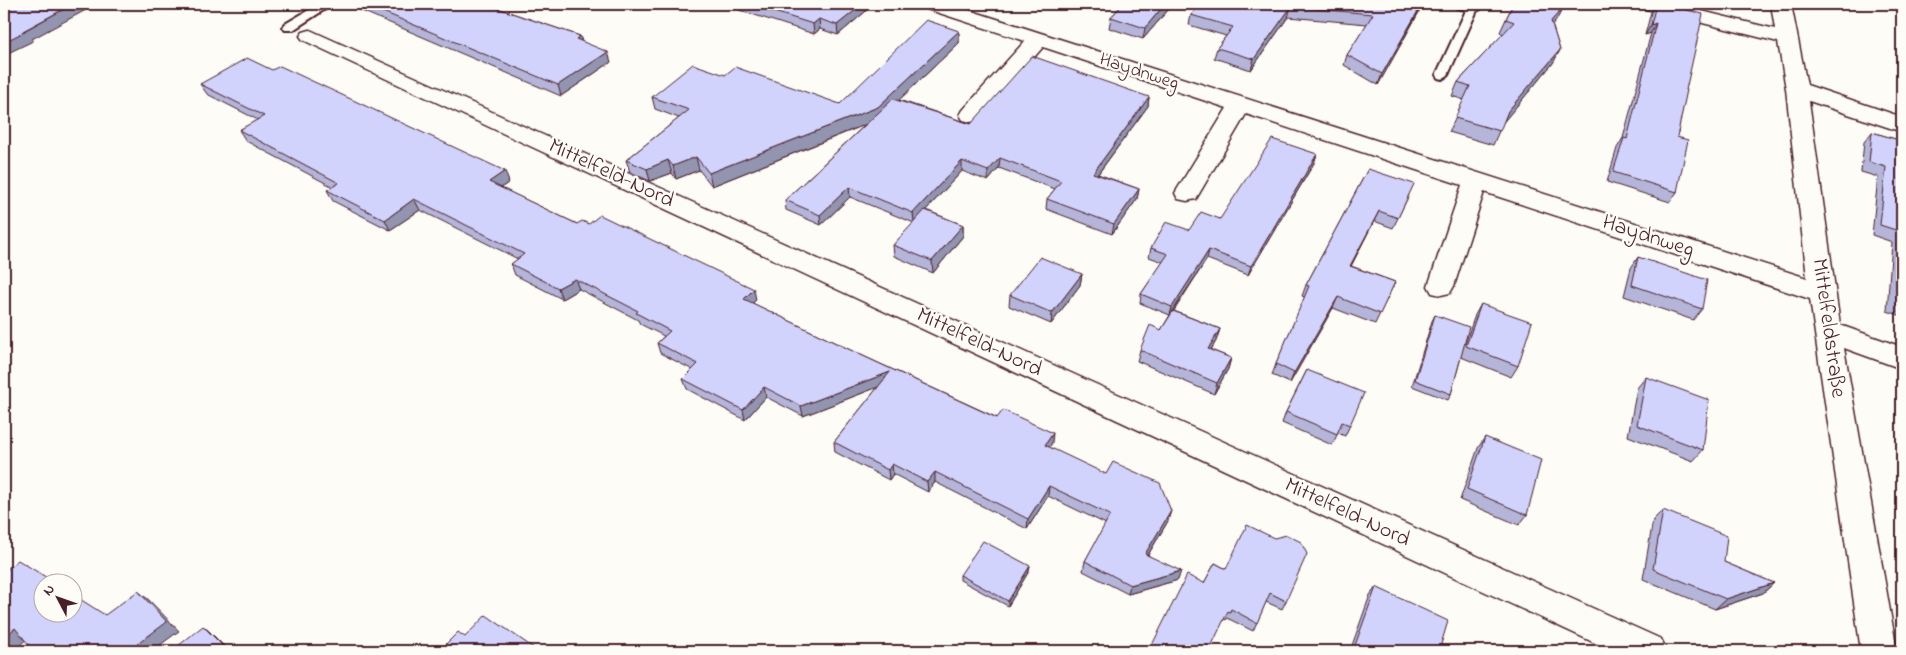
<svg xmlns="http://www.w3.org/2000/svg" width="1906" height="655" font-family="'Indie Flower',sans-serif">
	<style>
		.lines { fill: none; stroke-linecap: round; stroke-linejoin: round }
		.lane-casing { stroke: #4a1f2b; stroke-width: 4 }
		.street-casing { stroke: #4a1f2b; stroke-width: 3 }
		.lane { fill: #fdfcf7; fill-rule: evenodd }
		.street { fill: #fdfcf7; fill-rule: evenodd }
		.wall { fill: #b4b5d9; stroke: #4a1f2b }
		.shaded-wall { fill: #9294b0; stroke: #4a1f2b }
		.building { fill: #d1d3fc; stroke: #4a1f2b }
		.labels { text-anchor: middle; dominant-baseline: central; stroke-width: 5; stroke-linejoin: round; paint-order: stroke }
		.far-street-label { font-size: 19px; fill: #4a1f2b; stroke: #fdfcf7 }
		.street-label { font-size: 22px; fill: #4a1f2b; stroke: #fdfcf7 }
	</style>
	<rect width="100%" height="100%" fill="#fdfcf7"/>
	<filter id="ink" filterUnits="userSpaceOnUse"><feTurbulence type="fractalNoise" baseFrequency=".02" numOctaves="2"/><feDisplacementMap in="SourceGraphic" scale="10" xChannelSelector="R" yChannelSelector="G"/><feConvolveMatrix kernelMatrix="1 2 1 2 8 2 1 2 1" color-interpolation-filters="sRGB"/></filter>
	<g filter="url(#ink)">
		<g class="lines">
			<defs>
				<path id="lane" d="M319,4h14l-40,26h-8l-2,-3 2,-3z
					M1469,4h8l2,2 -31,69 -6,4 -4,-1 -2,-3z"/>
				<path id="street" d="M921,4h29l857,274 -21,-189 -8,-47 -135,-34 -3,-4h33l102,25 -4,-25h20l16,81 95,32v15l-93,-31 31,224 62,22v22l-58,-21 53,303h-36l-51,-352 -326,-107 -30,94 -4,7 -9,2 -9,-2 -4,-7 34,-101 -216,-71 -50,85 -9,2 -9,-2 -3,-6 52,-85 -184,-61 -64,73 -8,2 -8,-2 -3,-5 3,-5 62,-69 -101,-33z
					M1453,4h31l-4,6 -7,2 -17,-4z
					M310,30l1351,609 6,12h-55l-1309,-611 -3,-4 3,-4z"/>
			</defs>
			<use href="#lane" class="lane-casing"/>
			<use href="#street" class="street-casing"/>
			<use href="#lane" class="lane"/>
			<use href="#street" class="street"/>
		</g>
		<path class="wall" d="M355,4h130l95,32 2,6 29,20 -50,34 -204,-87z
			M738,4h128v7l-28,24 -18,-6 -6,5 -75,-24z
			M1123,4h46l-1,6 -25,29 -34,-11 2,-11z
			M1201,4h222l-4,8 -41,73 -34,-20 3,-10 20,-31 -79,-7 -37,53 -37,-12 3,-10 9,-12 -37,-11 2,-10z
			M1513,4l43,17 -4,4 8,25 -7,13 -50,59 -10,23 -44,-13 15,-32 -12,-4 6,-14 45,-48 -3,-2z
			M1656,4h7l23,86 -9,47v55l-7,10 -63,-20 10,-34 6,-10 28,-105 -6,2 6,-23z
			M1680,4h24l-3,5z
			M959,31v12l-60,57 72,24 178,-27 -1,9 -50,68 41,15 -2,10 -25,35 -66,-25 1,-10 8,-10 -56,-21 -11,13 -26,-10 -36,39 37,15v11l-30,37 -39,-17 -1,-11 21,-22 -64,-26 -29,28 -35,-15 -1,-10 80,-75 -153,61 -13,-16 -23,9 -4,-6 -22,8 -20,-9 -4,-12 53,-42 -24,-9 -3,-12 73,-22 115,29z
			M200,84l309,98 -8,6 76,36 179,76 -4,3 109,52 191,88 -3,4 119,74 -20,34 30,25 -50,14 -45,-23 2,-10 21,-37 -58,-28 -21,33 -92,-47 -7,10 -35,-18 -4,6 -54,-28 -1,-10 44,-55 -75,29 -37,-19 -21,23 -58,-31 -4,-10 10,-9 -33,-17 -3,-10 7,-7 -24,-12 -2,-4 -59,-31 -17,10 -47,-24 -4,-11 7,-5 -98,-49 -30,20 -57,-29 -6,-11 6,-3 -87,-46 -7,-11 19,-10 -51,-26z
			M1872,132l30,9v175l-15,-5 5,-69 -20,-7 6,-58 -17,-5 3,-30z
			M1317,154l-3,9 -66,112 -41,-16 -33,52 46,18 -4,12 -5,9 20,8 -3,11 -14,25 -77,-33 3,-11 21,-20 9,-15 -30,-12 1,-9 22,-32 -14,-5 2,-9 69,-29z
			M1368,169l41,26 -16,33 -19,-7 -23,45 44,16 -20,42 -42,-16 -43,75 -18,-8 4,-11 29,-67 -3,-1 4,-11z
			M1638,257l64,52 -9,11 -69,-24 7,-28z
			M1082,274l-2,11 -29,39 -42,-18 1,-11z
			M1481,304l37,62 -7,11 -50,-20 -10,37 -3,6 -36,-14 20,-65 3,-6 30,29 10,-29z
			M1307,370l43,55 -5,11 -7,-3 -6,12 -50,-22 4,-11z
			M1646,377l57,73 -10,11 -65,-25 9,-48z
			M1485,437l42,78 -8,10 -59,-25 18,-52z
			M1663,510l61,52 50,21 -11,10 -48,16 -72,-30 10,-59z
			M1215,563l71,38 -4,8 -16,-7 -13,29 -26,-13 -1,2 -2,-1 -20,-36z
			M1030,566l-1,5 -21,35 -48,-26v-5z
			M1376,587l63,64h-89l20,-56z"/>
		<path class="shaded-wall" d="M73,4h24l-65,35 1,2 -29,14v-13z
			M863,4h3v7l-28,24 -1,-10z
			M1165,4h4l-1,6 -25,29 2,-11z
			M1423,4l-4,8 -41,73 4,-11z
			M1291,7l-3,10 -37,53 3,-11z
			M1563,8l-7,13 -11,13 6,-13z
			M819,19l1,10 -6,5 -1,-10z
			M1656,23l-5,10 -6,2 6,-10z
			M959,31v12l-80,76 -167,67 -3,-13 169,-66z
			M580,36l3,10 -7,-7z
			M1560,50l-7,13 -52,62 7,-14z
			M608,52l3,10 -50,34 -3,-11z
			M1149,97l-1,9 -57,77 2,-10z
			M1317,154l-3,9 -66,112 3,-9z
			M696,157l3,13 -23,9 -3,-13z
			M1000,158l-1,10 -11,13v-10z
			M668,160l4,13 -22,8 -3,-12z
			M962,161v10l-48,52 -1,-10z
			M505,171l4,11 -15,11 -5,-11z
			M849,187l1,10 -29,28 -1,-10z
			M1139,189l-2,10 -25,35 2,-10z
			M414,199l6,11 -30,20 -5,-10z
			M1379,211l-5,10 -28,55 4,-10z
			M963,225v11l-30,37 -1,-12z
			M1209,250l-2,9 -37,56 2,-8z
			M1082,274l-2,11 -29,39 1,-11z
			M575,279l4,10 -17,10 -4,-11z
			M754,289l2,11 -10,9 -2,-10z
			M1338,297l-5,11 -43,75 4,-10z
			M1220,329l-4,12 -11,19 3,-11z
			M1231,358l-3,11 -14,25 3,-11z
			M890,372l1,10 -88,34 -2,-10z
			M764,387l2,10 -21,23 -2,-10z
			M1053,433l-1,10 -8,12 1,-10z
			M892,464l1,10 -4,6 -1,-10z
			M935,472v10l-7,10 -1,-10z
			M1049,486l-1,10 -21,33 1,-10z
			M1171,511l-3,10 -25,42 2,-9z
			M1030,566l-1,5 -21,35v-5z
			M1181,571l-3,9 -50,14 2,-9z
			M1774,583l-11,10 -48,16 11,-10z
			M138,591l11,9 30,31 -27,20h-24z
			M203,626l6,5 20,20h-1z
			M15,628l14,9 -16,14h-9v-13z"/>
		<path class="building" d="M4,4h69l-50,27h3l-22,11z
			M364,4h121l95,32 -4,3 32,13 -50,33z
			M748,4h115l-26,21 -18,-6 -6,5z
			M1123,4h42l-20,24 -34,-11z
			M1201,4h221l-40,70 -35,-19 26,-41 -82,-7 -37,52 -37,-11 16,-21 -42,-12z
			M1513,4h51l-1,4 -12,13 9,29 -52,61 -8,20 -45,-13 15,-32 -12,-4 56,-60 -8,-3z
			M1656,4h7l40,10 -17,76h1l-10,47 11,3 -11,52 -64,-20 11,-34 3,1 29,-116 -5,2z
			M926,20l33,11 -81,76 -169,66 -13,-16 -23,9 -5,-6 -21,9 -21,-9 63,-50 -37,-13 41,-33 32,11 10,-8 105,37z
			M1032,56l117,41 -56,76 46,16 -25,35 -67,-25 14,-18 -61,-23 -12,13 -26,-10 -49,52 -64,-26 -29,28 -35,-15 108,-101 78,25z
			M247,58l25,12 8,-4 225,105 -16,11 88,42 5,-3 7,3 11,-9 154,74 -10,10 117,56 136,63 6,-8 50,23 -8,12 61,29 7,-12 47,21 11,28 -26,43 36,17 -51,14 -45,-24 25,-46 -61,-29 -21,33 -93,-47 -8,10 -35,-18 -4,6 -54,-28 56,-70 -89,34 -37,-19 -21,23 -60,-31 15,-15 -41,-21 13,-12 -34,-18 2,-2 -63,-32 -17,9 -47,-24 13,-10 -110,-55 -29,21 -58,-30 12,-7 -100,-53 25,-14 -64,-32z
			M1872,132l30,9v162l-5,-2 5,-69 -22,-7 6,-58 -17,-5z
			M1272,139l45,15 -66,112 -42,-16 -37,57 -31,-13 27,-40 -17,-6 15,-26 23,8 12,-18 19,7z
			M1368,169l46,15 -16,34 -19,-7 -29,55 45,16 -15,32 -42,-17 -44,76 -18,-9 33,-78 -3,-1z
			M925,210l38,15 -31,36 -39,-16z
			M1040,257l42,17 -30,39 -42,-18z
			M1638,257l69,23 -5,29 -70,-24z
			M1481,304l51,18 -14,44 -52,-20z
			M1173,311l47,18 -12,20 23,9 -14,25 -77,-33 10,-25 11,5z
			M1435,315l34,12 -18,67 -36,-14z
			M1307,370l57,23 -14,32 -8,-3 -5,12 -51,-22z
			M1646,377l63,23 -6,50 -66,-25z
			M1485,437l56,23 -14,55 -60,-26z
			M1663,510l64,26 -3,26 50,21 -48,16 -73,-30z
			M1247,525l27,13 13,-3 14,7 6,12 -21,47 -16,-8 -13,30 -26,-14 -1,3 -2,-1 -19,40h-60l38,-76 17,8 11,-20 11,6z
			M983,541l47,25 -22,35 -48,-26z
			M18,560l36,22h-12v30h30v-18l33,21 33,-24 29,31 -39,29h-94l-19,-23 -11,10v-66z
			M1376,587l72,34 -9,30h-86z
			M486,615l52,36h-99l19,-19 7,5z
			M203,626l25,25h-55v-1z"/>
	</g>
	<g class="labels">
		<g class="far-street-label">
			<text transform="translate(1139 72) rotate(18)">Haydnweg</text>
		</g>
		<g class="street-label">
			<text transform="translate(611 174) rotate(25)">Mittelfeld-Nord</text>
			<text transform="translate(1648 237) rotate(18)">Haydnweg</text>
			<text transform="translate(1828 328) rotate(82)">Mittelfeldstraße</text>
			<text transform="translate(979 343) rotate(25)">Mittelfeld-Nord</text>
			<text transform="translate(1347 513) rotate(25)">Mittelfeld-Nord</text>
		</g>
	</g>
	<rect width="1906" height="655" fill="none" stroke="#fdfcf7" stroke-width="20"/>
	<rect x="10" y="10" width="1886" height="635" fill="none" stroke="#4a1f2b" stroke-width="2" filter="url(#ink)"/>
	<g transform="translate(58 598) rotate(311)"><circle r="24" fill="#fdfcf7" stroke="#b5a4a5"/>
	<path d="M0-4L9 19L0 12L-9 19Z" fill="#4a1f2b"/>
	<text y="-8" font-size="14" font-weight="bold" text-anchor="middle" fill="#4a1f2b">N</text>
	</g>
</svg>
